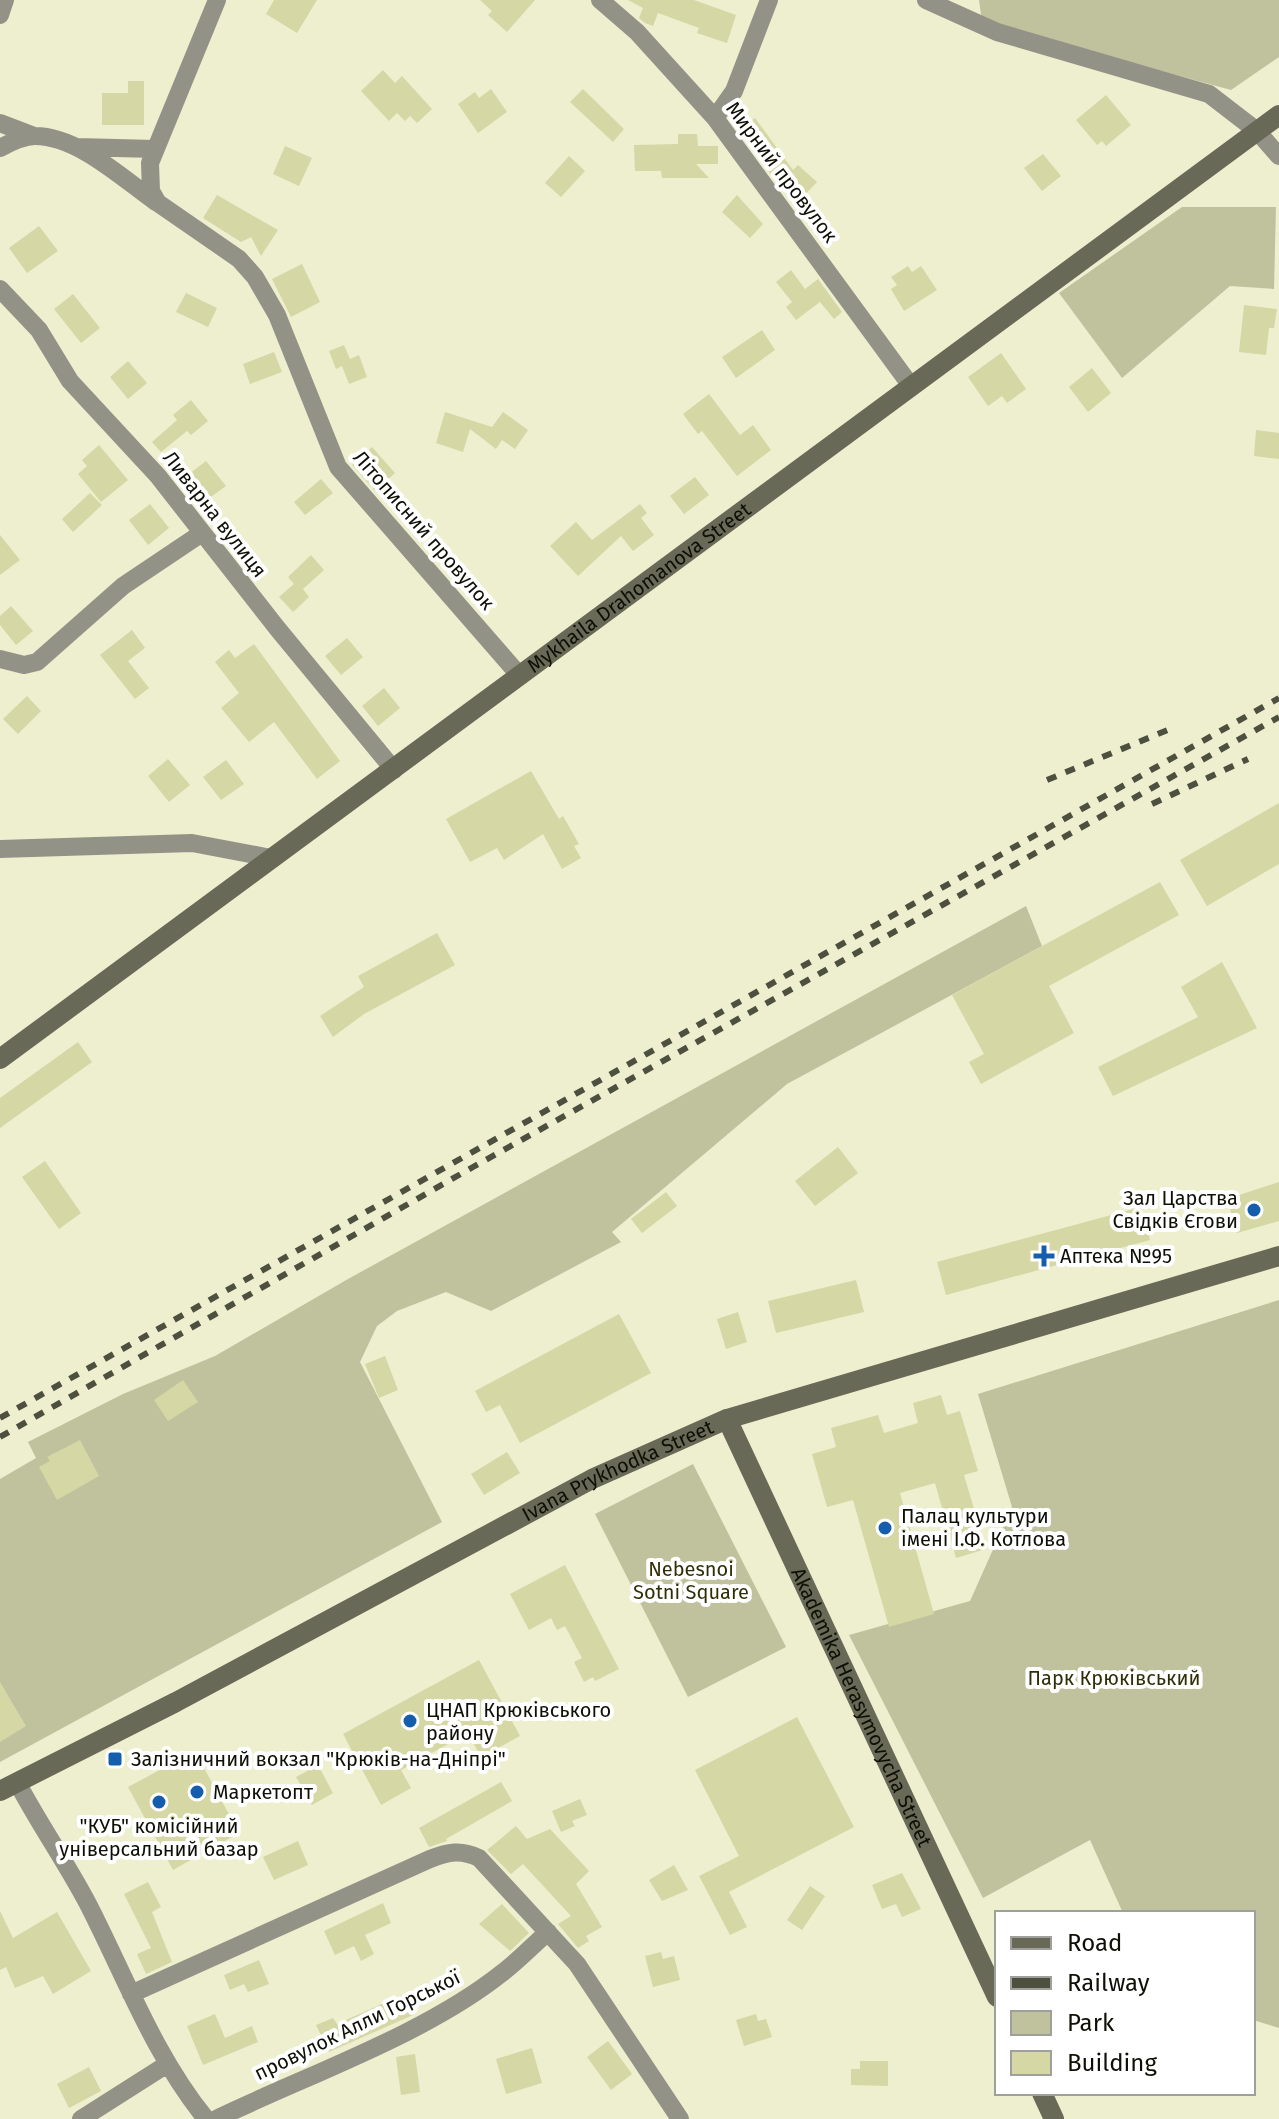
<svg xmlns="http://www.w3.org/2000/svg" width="1279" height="2119" font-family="'Fira Sans',sans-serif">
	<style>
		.green { fill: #c0c29d }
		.building { fill: #d5d7a5 }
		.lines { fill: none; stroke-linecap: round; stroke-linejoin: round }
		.street { stroke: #929386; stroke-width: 18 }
		.secondary { stroke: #686956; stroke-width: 20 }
		.rail { stroke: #4e503f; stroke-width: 6; stroke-dasharray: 10 10; stroke-linecap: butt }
		.poi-dot { fill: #155dad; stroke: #fff; stroke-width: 3 }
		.labels { text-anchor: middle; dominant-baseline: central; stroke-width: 8; stroke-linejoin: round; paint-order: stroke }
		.street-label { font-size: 20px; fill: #0e0f05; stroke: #fff }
		.poi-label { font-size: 20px; fill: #0e0f05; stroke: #fff; text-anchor: start }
		.park-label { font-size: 20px; fill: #2f2f07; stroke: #fff }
	</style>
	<rect width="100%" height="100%" fill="#edefcf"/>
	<path class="green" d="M979,0h300v57l-48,33 -249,-68z
		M1182,207h94l-2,82 -44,-3 -108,92 -63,-85z
		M1026,906l16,40 -255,138 -175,148 9,10 -130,69 -45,-19 -49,19 -20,15 -17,36 82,160 -442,240v-283l36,-21 -8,-16 95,-48 92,-38 133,-77z
		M1279,1300v728l-26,-8v-107h-130l-33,-73 -107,58 -134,-263 121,-34 42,-94 -34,-113z
		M693,1464l93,183 -98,50 -93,-183z"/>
	<path class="building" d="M274,0h43l-20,33 -31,-19z
		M480,0h55l-28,32 -19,-17 4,-4z
		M628,0h66l42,15 -9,28 -30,-10 2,-5 -41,-15 -5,13 -8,-3 -6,-5 4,-10z
		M383,70l12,13 7,-7 30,33 -15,14 -7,-7 -5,5 -8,-8 -8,8 -28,-30z
		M128,81h16v44h-42v-32h26z
		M491,89l16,23 -29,21 -20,-29 17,-12 4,6z
		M583,89l41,40 -11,13 -43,-40z
		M1106,95l25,30 -25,21 -4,-5 -5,4 -21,-25z
		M755,118l38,52 5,-5 19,17 -20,21 -16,-15 -17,-23 2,-3 -4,1 -23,-33z
		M678,134h19l1,12h20v18h-22l13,14h-47l-1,-7h-26l-1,-26 44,-1z
		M285,146l27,12 -13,28 -26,-12z
		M1043,154l18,22 -19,15 -18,-23z
		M569,156l16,15 -24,26 -16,-14z
		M217,195l61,35 -17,26 -10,-19 -10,5 -38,-24z
		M737,195l26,29 -13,14 -28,-26z
		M39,226l19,25 -31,22 -18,-25z
		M302,264l18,38 -29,15 -19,-38z
		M908,266l4,6 9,-6 16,24 -33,21 -13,-22 6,-4 -6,-8z
		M791,270l14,19 13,-10 24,33 -8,7 -14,-17 -24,18 -10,-13 6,-5 -16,-20z
		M186,293l31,15 -9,19 -32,-15z
		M73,294l27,34 -19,15 -27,-34z
		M1244,305l33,4 -3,19h-5l-3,27 -27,-3z
		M762,330l13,20 -39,28 -14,-21z
		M344,345l6,14 9,-4 8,22 -18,7 -7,-18 -6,3 -7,-18z
		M274,352l8,20 -32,12 -7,-20z
		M1001,353l25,36 -19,14 -5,-7 -14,10 -20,-29z
		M128,361l19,22 -19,16 -18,-22z
		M1092,368l19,25 -23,19 -19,-25z
		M709,394l31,41 13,-10 18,25 -34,26 -35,-45 -4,3 -15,-20z
		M191,400l17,21 -17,14 -4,-4 -26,21 -9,-10 25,-22 -4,-5z
		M445,412l47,15 11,-15 25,18 -13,19 -13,-9 -6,9 -26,-20 -7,23 -27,-9z
		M1256,430l23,3v26l-25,-3z
		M99,445l29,35 -27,22 -23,-28 9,-8 -5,-6z
		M372,447l23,26 -20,18 -23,-26z
		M206,461l20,25 -22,16 -19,-25z
		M695,477l14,18 -25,19 -14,-18z
		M321,479l12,14 -28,22 -11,-13z
		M90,493l12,12 -29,27 -11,-13z
		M150,504l19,24 -21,17 -19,-25z
		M640,504l7,9 -6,5 13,17 -21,16 -12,-15 -43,40 -28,-30 26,-24 16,18z
		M0,535l20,25 -20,15z
		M311,555l13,15 -21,19 6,8 -16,15 -14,-15 15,-13 -6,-7z
		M11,606l22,25 -17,14 -16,-20v-9z
		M132,630l13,18 -17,13 21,27 -14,11 -35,-44z
		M347,638l16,19 -22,18 -16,-19z
		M254,644l86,117 -23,18 -43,-57 -25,20 -28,-34 18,-15 -24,-31 14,-12 6,8z
		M384,688l16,20 -22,18 -16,-20z
		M27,696l14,15 -23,23 -15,-15z
		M168,759l22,26 -21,17 -21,-26z
		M226,760l18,24 -23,16 -18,-23z
		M531,771l28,48 4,-3 16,28 -5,2 7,12 -19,11 -19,-35 -39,26 -7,-12 -27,14 -24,-43z
		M1279,803v61l-72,42 -27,-46z
		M1160,882l19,33 -130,71 25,47 -93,51 -12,-22 15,-8 -32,-59z
		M437,933l18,32 -91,49 -31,23 -13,-21 44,-29 -6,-11z
		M1222,962l35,66 -144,68 -15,-29 100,-50 -17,-30z
		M78,1042l14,20 -92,66v-30z
		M838,1147l20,26 -43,33 -20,-25z
		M45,1161l36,52 -22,16 -37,-52z
		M1279,1182v39l-42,12 -10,-34z
		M666,1192l11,14 -35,27 -11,-14z
		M1141,1207l9,33 -204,55 -9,-33z
		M856,1280l8,32 -88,21 -8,-32z
		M738,1312l9,30 -21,7 -9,-30z
		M619,1314l32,59 -131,70 -20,-38 -14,7 -11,-21z
		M385,1356l13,34 -19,8 -14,-34z
		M183,1380l15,22 -30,19 -14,-21z
		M941,1395l6,20 13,-4 18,60 -14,4 22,74 -30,9 -21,-75 -35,10 34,121 -45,13 -36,-127 -26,7 -15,-53 24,-7 -5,-19 47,-13 6,18 34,-10 -5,-20z
		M80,1440l19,36 -42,24 -18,-33 11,-6 -3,-4z
		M507,1452l13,21 -36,22 -13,-21z
		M565,1565l54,104 -24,12 -2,-4 -9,5 -10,-20 8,-4 -17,-32 -8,4 -6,-12 -22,12 -19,-36z
		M479,1660l41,76 -39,21 -13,-24 -67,37 10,18 -30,17 -38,-71z
		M0,1682l26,44 -26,16z
		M797,1717l57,110 -125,65 18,35 -17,8 -31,-59 40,-20 -44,-86z
		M195,1751l44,82 -66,37 -45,-83z
		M318,1765l15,28 -21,12 -16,-28z
		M501,1782l11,19 -66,38 1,2 -18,6 -10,-19z
		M580,1799l7,16 -15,6 3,5 -14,6 -9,-21z
		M516,1826l11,13 23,-10 39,42 -13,13 26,43 -16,9 3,5 -11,7 -20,-24 13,-8 -48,-52 -12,10 -24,-24z
		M298,1841l10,24 -34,15 -11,-23z
		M674,1865l14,25 -26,11 -13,-21z
		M902,1873l19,36 -19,8 -6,-13 -14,5 -10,-24z
		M148,1882l13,25 -9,5 20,50 -26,12 -9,-20 14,-6 -27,-54z
		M810,1886l15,10 -23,34 -15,-10z
		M383,1903l8,20 -26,12 9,19 -13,7 -7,-15 -19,9 -11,-24z
		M502,1904l27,29 -19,18 -31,-27z
		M0,1911l13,27 44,-26 34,59 -38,23 -10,-18 -28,12 -9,-21 -6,3z
		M661,1952l2,7 11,-3 6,24 -27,7 -8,-31z
		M259,1960l10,24 -21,8 -4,-8 -14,6 -6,-15z
		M404,1994l9,21 -84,37 -13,-27 17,-7 4,6z
		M215,2014l10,24 27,-12 6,16 -55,23 -16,-39z
		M756,2014l2,7 8,-2 6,18 -28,9 -8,-26z
		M608,2041l24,33 -21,16 -24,-33z
		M532,2048l10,35 -36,11 -10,-35z
		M415,2054l5,38 -19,3 -5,-38z
		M860,2061h28v25l-37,-1v-16h9z
		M89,2067l12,24 -32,17 -12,-24z"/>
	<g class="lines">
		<path class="street" d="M217,0l-67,163 1,28 7,12 81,56 16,18 22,38 61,152 182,209
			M600,0l37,32 78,86 196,268
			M926,0l71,32 212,62 48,37 22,25
			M0,15l5,-15
			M715,118l19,-27 35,-91
			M0,123l34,13
			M77,147l78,2
			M0,148c11,-6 23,-12 35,-12 43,0 88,43 121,66
			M0,289l39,41 31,51 88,95 119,152 117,142
			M0,659l24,6 13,-3 86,-76 79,-53
			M0,849l192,-6 79,15
			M17,1782c22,42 49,80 71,122 38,74 66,151 118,215
			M131,1994l299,-135c18,-7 31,-10 49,-1l98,106 103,155
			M81,2119l85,-54
			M216,2119c91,-44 208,-84 286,-146 16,-12 30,-27 46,-41"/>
		<g class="secondary">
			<path id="s1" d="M0,1059l1279,-944"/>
			<path id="s2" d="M727,1419l270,578"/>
			<path id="s3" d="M0,1791l176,-89 416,-223 135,-60 552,-163"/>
			<path d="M1042,2093l12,26"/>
		</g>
		<path class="rail" d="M1047,780l123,-51
			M1152,804l96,-45
			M0,1418l1279,-720
			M0,1437l473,-270 806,-450"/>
	</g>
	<g class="poi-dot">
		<circle cx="1254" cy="1210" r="8"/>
		<path d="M1040 1244h8v8h8v8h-8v8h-8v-8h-8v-8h8z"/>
		<circle cx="885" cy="1528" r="8"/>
		<circle cx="410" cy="1721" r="8"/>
		<rect x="107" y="1751" width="16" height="16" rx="4"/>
		<circle cx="197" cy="1792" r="8"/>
		<circle cx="159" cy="1802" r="8"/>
	</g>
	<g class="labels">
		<g class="street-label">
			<text transform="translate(782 172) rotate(53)">Мирний провулок</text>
			<text transform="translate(215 514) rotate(52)">Ливарна вулиця</text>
			<text transform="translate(424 530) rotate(49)">Літописний провулок</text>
			<text stroke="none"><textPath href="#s1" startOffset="794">Mykhaila Drahomanova Street</textPath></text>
			<text stroke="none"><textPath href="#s3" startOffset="696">Ivana Prykhodka Street</textPath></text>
			<text stroke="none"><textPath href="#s2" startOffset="318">Akademika Herasymovycha Street</textPath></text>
			<text transform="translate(357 2025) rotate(-26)">провулок Алли Горської</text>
		</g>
		<g class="poi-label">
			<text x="1238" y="1198" text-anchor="end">Зал Царства<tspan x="1238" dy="23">Свідків Єгови</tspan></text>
			<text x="1060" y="1256">Аптека №95</text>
			<text x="901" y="1516">Палац культури<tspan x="901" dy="23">імені І.Ф. Котлова</tspan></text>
			<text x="426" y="1710">ЦНАП Крюківського<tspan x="426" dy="23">району</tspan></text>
			<text x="131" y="1759">Залізничний вокзал "Крюкiв-на-Днiпрi"</text>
			<text x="213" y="1792">Маркетопт</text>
			<text x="159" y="1826" text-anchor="middle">"КУБ" комісійний<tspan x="159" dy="23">універсальний базар</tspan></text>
		</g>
		<g class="park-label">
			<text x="691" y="1569">Nebesnoi<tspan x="691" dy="23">Sotni Square</tspan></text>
			<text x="1114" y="1678">Парк Крюківський</text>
		</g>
	</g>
	<rect x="995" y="1911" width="260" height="184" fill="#ffffff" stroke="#9f9f9b" stroke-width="2"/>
	<rect x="1011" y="1937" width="40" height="12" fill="#686956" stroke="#9f9f9b" stroke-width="2"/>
	<text x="1067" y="1951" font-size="24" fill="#0e0f05">Road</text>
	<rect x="1011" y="1977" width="40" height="12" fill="#4e503f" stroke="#9f9f9b" stroke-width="2"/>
	<text x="1067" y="1991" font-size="24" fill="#0e0f05">Railway</text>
	<rect x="1011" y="2011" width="40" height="24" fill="#c0c29d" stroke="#9f9f9b" stroke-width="2"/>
	<text x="1067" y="2031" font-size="24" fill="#0e0f05">Park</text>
	<rect x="1011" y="2051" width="40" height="24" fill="#d5d7a5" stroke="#9f9f9b" stroke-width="2"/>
	<text x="1067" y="2071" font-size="24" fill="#0e0f05">Building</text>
</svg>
